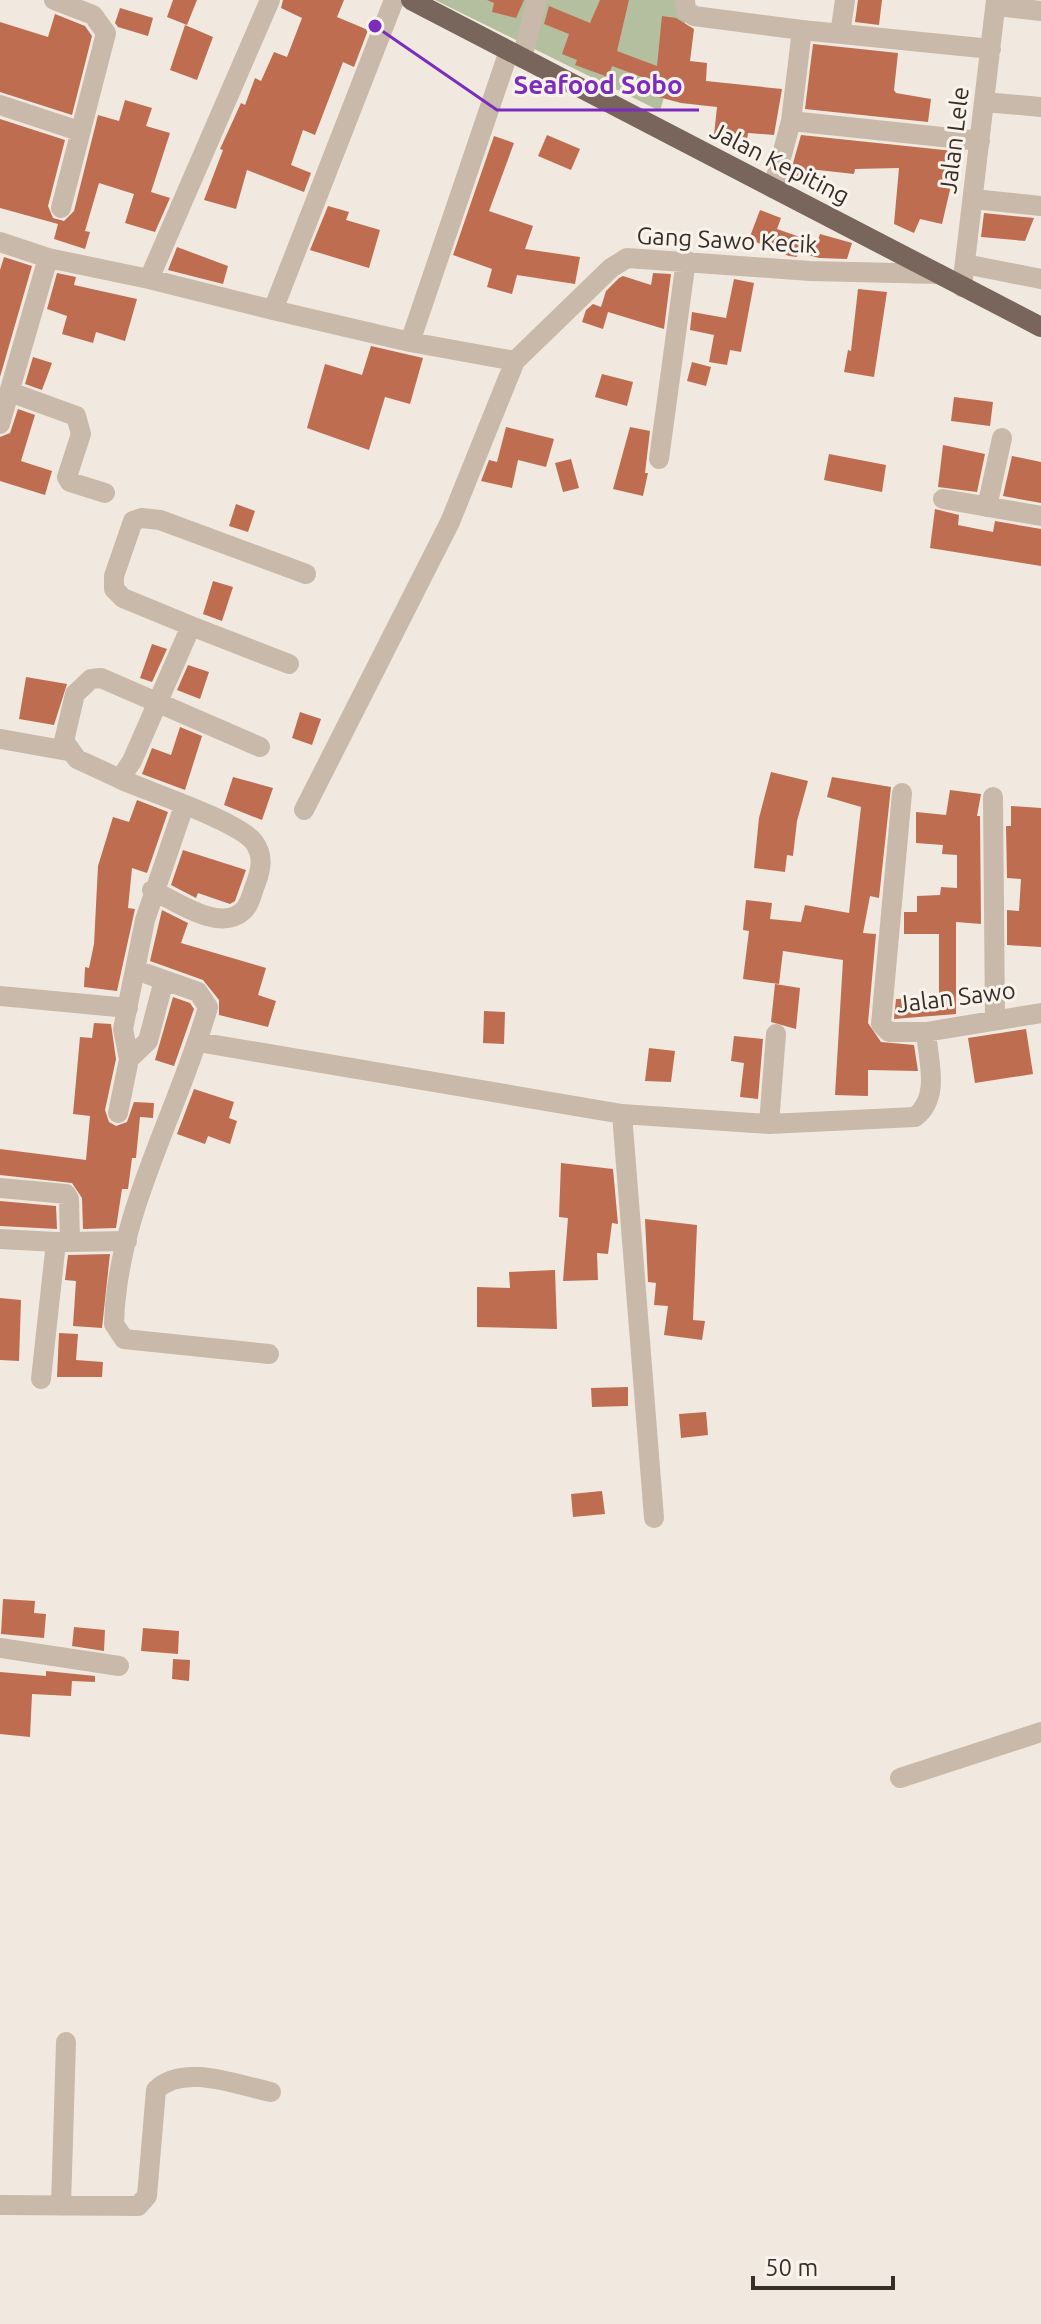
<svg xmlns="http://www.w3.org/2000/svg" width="1041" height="2324" font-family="Ubuntu,sans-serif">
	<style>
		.green { fill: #b4bf9f }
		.building { fill: #be6d50 }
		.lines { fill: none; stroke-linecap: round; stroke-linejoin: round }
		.minor { stroke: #c9b9ab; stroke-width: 20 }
		.major { stroke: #78665c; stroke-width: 20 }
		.labels { text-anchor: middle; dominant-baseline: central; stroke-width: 6; stroke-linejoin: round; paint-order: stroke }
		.street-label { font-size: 24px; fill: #372e2a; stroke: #f9f3eb }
		.leader { fill: none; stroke: #7b2cbf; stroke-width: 3 }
		.callout-dot { fill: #7b2cbf; stroke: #f9f3eb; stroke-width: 3 }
		.callout-label { font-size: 26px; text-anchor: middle; font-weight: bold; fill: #7b2cbf; stroke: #f9f3eb; stroke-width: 6; stroke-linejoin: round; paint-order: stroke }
	</style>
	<rect width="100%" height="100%" fill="#f1e9df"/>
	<path class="green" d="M435,0h257l-32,111z"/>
	<path class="building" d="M173,0h24l-10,25 -20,-8z
		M283,0h61l-7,17 31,13 -14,37 -11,-5 -28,73 -12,-5 -12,35 20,8 -7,19 -57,-22 -11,39 -32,-9 19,-50 -3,-1 21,-46 4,2 10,-27 6,3 13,-29 13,5 15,-39 -21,-10z
		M487,0h37l-8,18 -24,-6 2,-9z
		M600,0h29l-12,51 40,15 5,-50 14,2 18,11 -4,32 17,2 -1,18 76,8 -8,46 -26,-2 -1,6 -33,-4 3,-28 -36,-4 -34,-9 3,-14 -38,-14 -4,11 -33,-12 2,-5 -15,-6 7,-20 -25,-10 5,-18 41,17z
		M858,0h24l-3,25 -24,-3z
		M120,8l33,10 -5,18 -30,-9 -3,-4z
		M55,14l30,12 7,10 -20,79 -72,-23v-70l48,15z
		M185,25l28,12 -16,43 -27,-10z
		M813,44l85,9 -4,37 2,3 35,6 -3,23 -123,-13z
		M125,100l27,8 -6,18 24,7 -19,59 19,6 -15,34 -30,-9 9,-29 -35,-11 -14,48 5,1 -5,17 -31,-10 4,-15 -58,-16v-89l65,21 -17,66 5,12 11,3 10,-10 24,-96 21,6z
		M547,135l33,14 -9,21 -33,-14z
		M801,135l162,17 -5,26 -5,-1 -11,47 -22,-5 -6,14 -20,-9 5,-56 -44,1 -1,5 -36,-4 -5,13 -23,-9z
		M494,136l20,7 -25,68 44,15 -8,23 55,8 -5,27 -58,-9 -5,19 -25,-7 5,-18 -39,-14z
		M328,206l21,6 -3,8 34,10 -11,38 -59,-18z
		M760,210l21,8 -4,11 40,14 3,-9 32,9 -5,16 -28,-1 -21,-6 -1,5 -8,-1 -40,-17z
		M984,213l50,5 -9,23 -44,-4z
		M177,247l51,19 -5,18 -55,-14z
		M4,257l28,9 -32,111v-107z
		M57,273l19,4 -2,8 63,14 -12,42 -29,-9 -3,11 -31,-9 5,-18 -20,-7z
		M653,273l18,1 -7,55 -56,-17 -5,17 -21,-7 4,-12 7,-6 8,3 5,-16 13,-13 4,-2 28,9z
		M734,279l20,4 -13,69 -11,-2 -3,15 -18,-3 5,-27 -24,-5 2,-18 34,6z
		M858,289l29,3 -13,85 -30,-5 4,-22 3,1z
		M371,346l52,12 -13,46 -25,-7 -16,53 -62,-22 18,-64 37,11z
		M33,357l19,6 -10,27 -17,-6z
		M692,362l19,5 -5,19 -19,-5z
		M602,374l31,8 -6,24 -32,-9z
		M954,397l39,5 -3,24 -39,-5z
		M18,409l17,6 -14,46 31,10 -7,24 -45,-14v-44l10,-4z
		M506,427l48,12 -8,28 -28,-7 -6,28 -31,-7 8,-21 8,2z
		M630,427l20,4 -5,42h3l-5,23 -30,-7z
		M943,445l42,9 -8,38 -39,-5z
		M829,454l57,11 -4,27 -58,-12z
		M1012,456l29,6v41l-38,-7z
		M571,459l8,29 -16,4 -8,-29z
		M236,504l19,7 -7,21 -19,-6z
		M935,509l24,6 -1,10 35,7 2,-11 46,8v37l-111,-18z
		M213,581l20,6 -11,34 -19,-7z
		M152,644l15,5 -15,33 -12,-4z
		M188,665l21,7 -9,27 -23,-9z
		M26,677l41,7 -13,41 -35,-6z
		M300,712l21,7 -9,26 -20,-7z
		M180,727l22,9 -17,54 -43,-16 10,-26 19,7z
		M771,772l37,9 -11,40 -4,35 -6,-1 -2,17 -31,-4 5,-50z
		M233,777l40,11 -11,32 -38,-15z
		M832,777l59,10 -12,111 -9,-2 -7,37 13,1 -8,89 13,19 33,3 4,26 -50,-1v26l-33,-1 8,-135 -60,-9 -4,33 -36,-5 6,-48 -6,-1 3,-30 26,3 -2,16 31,3 4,-17 44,8 12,-106 -34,-10z
		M950,790l31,4 -4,22h3l1,108 -25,-2v92l-62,5 2,-20 43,-1v-64h-35v-22h13v-16l23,-1 1,-8 16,1v-33l-15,-1 1,-9 -27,-2v-31l30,3z
		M137,800l31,12 -21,61 -15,-5 -4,40 7,1 -18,82 -33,-4 1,-20 4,1 5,-24 4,-78 15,-49 16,5z
		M1011,806l30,2v139l-34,-2v-35l12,1 2,-32 -14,-1 -1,-52h5z
		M183,850l63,20 -11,31 -5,3 -32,-11 -2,5 -25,-13z
		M162,910l26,13 -7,20 85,25 -8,27 18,6 -8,26 -49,-12v-15l-16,-20 -53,-19z
		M775,984l25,4 -4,41 -25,-7z
		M173,997l17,6 4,6 -20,57 -19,-6z
		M484,1011l21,1 -1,32 -21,-1z
		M94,1023l17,1 5,35 -11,51 4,12 7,4 11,-4 7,-20 20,1 -1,15 -13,-1 -4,41h-4l-4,31h-6l-6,39 -33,1 -1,-31 -10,-15 -72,-8v-26l86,11 4,-44 -17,-2 7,-77 12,1z
		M1026,1029l7,45 -58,9 -7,-45z
		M734,1036l29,3 -5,60 -18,-2 4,-34 -13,-2z
		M649,1048l26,3 -4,31 -26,-1z
		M194,1089l40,13 -5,16 8,3 -7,23 -22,-8 -3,8 -28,-10z
		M561,1163l52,6 5,55 -6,-1 -4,31 -11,-1 1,27 -35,1 5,-63 -9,-1z
		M0,1201l56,5 1,23 -57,-3z
		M645,1219l52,6 -4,95 12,1 -3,19 -38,-5 4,-29 -14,-1 2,-22 -8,-1z
		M110,1254l-8,74 -29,-2 3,-45 -11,-1 3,-25z
		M555,1270l2,59 -80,-2v-40l33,1 -1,-16z
		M0,1298l21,2 -2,61 -19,-1z
		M59,1333l19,1 -2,26 27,2 -1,15h-45z
		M628,1387v19l-36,1 -1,-19z
		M706,1412l2,23 -27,3 -2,-24z
		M602,1491l3,23 -32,3 -2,-23z
		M3,1599l32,2 -1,12 12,1 -2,24 -43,-4z
		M74,1627l31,3 -1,21 -32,-5z
		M143,1628l36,3 -1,23 -37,-3z
		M173,1659l17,1 -1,21 -17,-2z
		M46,1671l49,5v6l-23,-1 -1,15 -39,-2 -2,43 -30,-3v-62l46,4z"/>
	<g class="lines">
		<path class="minor" d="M54,0l39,15 13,18 -45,175
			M394,0l-121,310 137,32 99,-291
			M685,0l1,10 8,6 108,14 -11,91 -18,67
			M996,6l45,5
			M802,30l189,19
			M840,34l5,-34
			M522,58l15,-58
			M984,102l57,5
			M0,105l79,26
			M791,121l189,20
			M973,199l68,7
			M0,242l48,16 101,21 121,-279
			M965,264l76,15
			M149,279l124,31
			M962,287l34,-287
			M410,342l105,19 96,-93 16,-10 183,13 129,3
			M10,392l66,24 5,18 -14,43 3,5 35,11
			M0,424l48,-166
			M659,459l27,-199
			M943,499l98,17
			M987,507l15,-69
			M191,626l98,38
			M1,739l67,12
			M120,779l-43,-20 -13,-18 11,-47 16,-15 10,-1 159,69
			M902,793l-21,231 8,8h37l115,-19
			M993,797l2,223
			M304,810l146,-288 65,-161
			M152,890c24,11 67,43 91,21 7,-6 9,-19 13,-28 5,-14 8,-27 -2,-41 -16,-21 -105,-50 -134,-63l12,-18 59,-135 -68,-28 -9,-9v-13l19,-55 9,-3 18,2 146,54
			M136,970l62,22 10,15c-30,106 -91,205 -94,317l10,15 145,15
			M0,996l128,12
			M198,1042l424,72 147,10 146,-7c26,-20 13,-57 11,-85
			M129,1059l19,-18 16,-61
			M118,1113l11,-54 -6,-30 22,-109 39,-114
			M622,1114l32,404
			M769,1124l7,-90
			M0,1188l66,6 3,5 1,43h-14l-15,137
			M0,1239l56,3
			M70,1242l57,-1
			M0,1648l119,18
			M900,1778l141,-46
			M0,2205l138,1 9,-10 9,-106c27,-27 81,-5 115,2
			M61,2206l5,-164"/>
		<path class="major" d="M411,0l630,327"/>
	</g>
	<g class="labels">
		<g class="street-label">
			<text transform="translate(954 140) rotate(-83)">Jalan Lele</text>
			<text transform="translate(780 163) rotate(27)">Jalan Kepiting</text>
			<text transform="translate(727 240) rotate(3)">Gang Sawo Kecik</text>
			<text transform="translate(956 997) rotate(-7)">Jalan Sawo</text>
		</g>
	</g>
	<path class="leader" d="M375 26L497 110H699"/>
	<circle class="callout-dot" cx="375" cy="26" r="8"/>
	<g class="callout-label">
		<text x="598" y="94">Seafood Sobo</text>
	</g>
	<path d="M753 2276v12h140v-12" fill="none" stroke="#372e2a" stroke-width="4"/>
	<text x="765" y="2276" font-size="24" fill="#372e2a" stroke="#f9f3eb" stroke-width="6" paint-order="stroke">50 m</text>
</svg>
